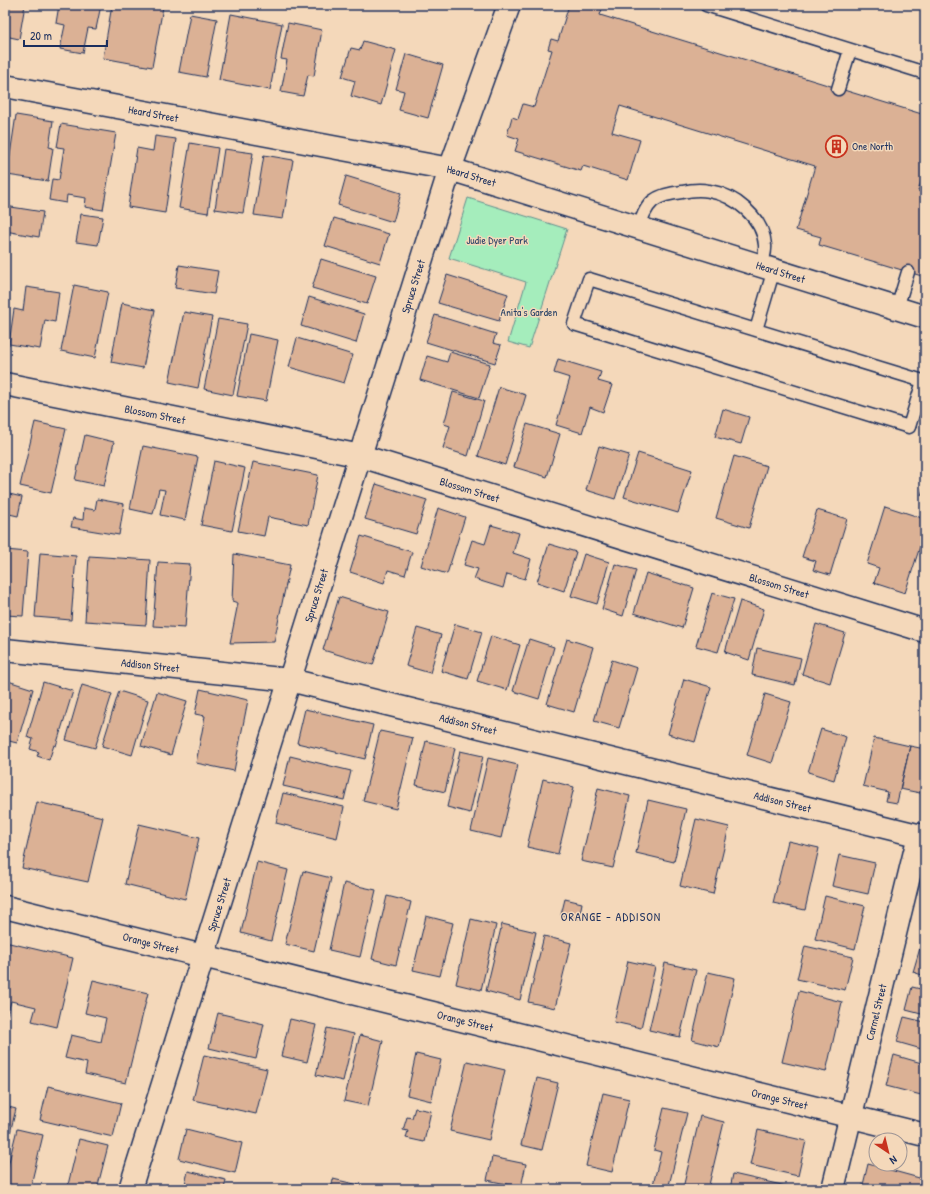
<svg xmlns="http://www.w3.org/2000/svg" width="930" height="1194" font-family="'Patrick Hand',sans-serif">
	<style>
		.green { fill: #a5edbc; stroke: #608e8d }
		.building { fill: #dbb195; stroke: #1b2f5e }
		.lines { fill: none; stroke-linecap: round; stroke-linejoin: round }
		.lane-casing { stroke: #1b2f5e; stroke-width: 15 }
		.street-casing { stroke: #1b2f5e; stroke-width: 25 }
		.lane { stroke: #f4d8ba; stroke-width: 12 }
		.street { stroke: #f4d8ba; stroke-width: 22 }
		.labels { text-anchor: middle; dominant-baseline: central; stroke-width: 3; stroke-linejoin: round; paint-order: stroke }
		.street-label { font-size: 11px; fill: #1b2f5e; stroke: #f4d8ba }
		.poi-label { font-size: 11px; fill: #1b2f5e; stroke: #f4d8ba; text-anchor: start }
		.park-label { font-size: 11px; fill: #294267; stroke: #f4d8ba }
		.neighbourhood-label { font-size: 12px; letter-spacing: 1px; fill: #1b2f5e; stroke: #f4d8ba }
	</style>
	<rect width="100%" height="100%" fill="#f4d8ba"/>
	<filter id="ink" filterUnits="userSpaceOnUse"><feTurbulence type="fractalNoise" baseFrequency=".025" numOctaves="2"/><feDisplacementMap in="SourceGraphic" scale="8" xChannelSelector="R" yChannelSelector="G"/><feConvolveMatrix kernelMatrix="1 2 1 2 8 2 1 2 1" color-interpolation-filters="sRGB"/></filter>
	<g filter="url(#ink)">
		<path class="green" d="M468,198l99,31 -38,119 -21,-6 18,-60 -77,-24z"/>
		<path class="building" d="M5,5h20l-6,34 -14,-3z
			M59,5h42l-5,24 -8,-1 -5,25 -23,-4 5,-24 -9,-2z
			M112,5h41l10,2 -11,60 -49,-9z
			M569,5h31l3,1 -3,9 325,100v54l-7,22 7,2v84l-106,-32 2,-8 -25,-7 19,-64 -195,-60 -8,26 28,8 -12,40 -45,-14 -2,5 -66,-20 4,-12 -12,-4 5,-18 6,2 5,-15 11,3 18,-57 -4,-1 3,-10 7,2z
			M190,14l27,5 -11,58 -27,-5z
			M231,14l51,10 -12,66 -51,-10z
			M288,23l34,7 -8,46 -6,-1 -5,21 -22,-4 6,-32 -6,-1z
			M363,41l33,9 -15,55 -30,-9 4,-15 -13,-4 9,-29 9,2z
			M406,54l37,11 -15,53 -29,-8 5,-19 -8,-2z
			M16,115l37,6 -4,26 4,1 -5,33 -41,-6z
			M61,124l55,9 -13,77 -18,-3 1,-9 -19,-3 -1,8 -17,-3 3,-21 7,1 5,-32 -7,-1z
			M155,136l21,3 -11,74 -37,-6 9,-59 16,3z
			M190,143l28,5 -10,65 -29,-5z
			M224,149l29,4 -10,60 -28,-4z
			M264,155l29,5 -10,59 -29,-4z
			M346,176l55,17 -8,29 -55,-17z
			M5,206l38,6 -4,25 -34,-6z
			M81,214l22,3 -5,28 -22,-3z
			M334,218l55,16 -9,29 -55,-17z
			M321,259l55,17 -9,28 -55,-16z
			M179,265l39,6 -4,23 -39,-6z
			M447,275l61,19 -9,27 -61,-18z
			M74,285l34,7 -13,66 -34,-7z
			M26,287l33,5 -4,30 -10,-2 -5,29 -31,-5 5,-35 9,2z
			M309,297l55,17 -8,29 -55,-17z
			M122,303l33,7 -12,58 -32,-6z
			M184,312l28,5 -14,71 -29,-6z
			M435,315l61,19 -3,9 8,2 -6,18 -69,-21z
			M218,319l29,5 -14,71 -29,-6z
			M249,334l29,6 -12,61 -29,-5z
			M297,338l56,17 -9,28 -55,-16z
			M450,352l40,12 -11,34 -59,-18 7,-24 20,6z
			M558,359l43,13 -3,9 14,4 -9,27 -13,-5 -8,26 -26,-8 14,-47 -16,-5z
			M499,387l27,8 -21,70 -27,-9z
			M453,392l31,9 -16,55 -25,-8 7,-22 -6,-2z
			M723,409l26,8 -8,27 -26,-7z
			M35,422l31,7 -15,64 -31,-7z
			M527,424l33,10 -13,43 -33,-10z
			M85,435l29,7 -10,44 -29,-6z
			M143,446l55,11 -13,63 -25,-5 5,-25 -6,-1 -6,25 -23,-5z
			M599,446l30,9 -14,44 -29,-9z
			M638,453l54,17 -14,43 -54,-16z
			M734,456l33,10 -18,62 -33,-10z
			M214,461l31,7 -13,63 -31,-6z
			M253,462l65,13 -10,50 -40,-8 -4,19 -26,-5z
			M925,483v14l-4,-2z
			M376,484l51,16 -11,34 -51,-15z
			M5,493l17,4 -4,19 -13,-3z
			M97,499l27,5 -5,31 -48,-8 2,-9 10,2 1,-12 11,2z
			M885,506l40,13v12l-20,62 -31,-10 5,-15 -12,-4z
			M438,508l27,9 -18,57 -26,-8z
			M817,510l30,9 -17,56 -17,-5 3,-9 -14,-4z
			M491,525l28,8 -6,20 18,6 -6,20 -18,-5 -4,14 -29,-9 4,-10 -14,-4 8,-25 13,4z
			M361,536l51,16 -7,23 -17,-5 -4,13 -34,-11z
			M549,544l27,8 -12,39 -27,-9z
			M5,550l23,2 -5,64 -18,-1z
			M40,553l36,3 -5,64 -36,-3z
			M234,554l56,11 -16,77 -44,1 8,-40 -6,-2z
			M584,554l25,8 -12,42 -26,-8z
			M89,556l61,4 -4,65 -61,-4z
			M158,562l32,2 -5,64 -32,-2z
			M615,564l21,6 -13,46 -21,-7z
			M646,573l48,15 -12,40 -48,-15z
			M712,593l22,6 -16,53 -22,-6z
			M339,597l50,15 -16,53 -50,-15z
			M740,601l24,8 -15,51 -24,-8z
			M455,624l27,8 -14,47 -27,-8z
			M816,624l29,9 -15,50 -28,-9z
			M417,628l24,7 -11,38 -24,-7z
			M491,636l29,9 -13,45 -30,-9z
			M529,639l25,8 -15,52 -26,-8z
			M567,639l26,8 -19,65 -27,-8z
			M757,648l44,10 -6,27 -43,-10z
			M612,660l25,8 -18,60 -25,-7z
			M684,679l27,8 -16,55 -27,-8z
			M5,680l28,9 -16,54 -12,-3z
			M43,682l30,9 -17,55 -2,-1 -5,15 -12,-4 2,-4 -9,-3 3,-10 -6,-2z
			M82,685l30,9 -17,54 -29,-8z
			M200,689l48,11 -14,71 -38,-8 9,-47 -10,-2z
			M119,691l29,9 -16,55 -30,-9z
			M157,692l30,9 -16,54 -30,-9z
			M765,694l26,8 -19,61 -25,-8z
			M305,709l68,16 -8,34 -68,-16z
			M821,729l25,8 -12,43 -26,-8z
			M380,731l33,7 -17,71 -33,-8z
			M874,738l36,8 -13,57 -11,-2 2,-9 -25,-6z
			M426,741l29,7 -10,44 -29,-7z
			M910,746l15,3v45l-25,-5z
			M460,751l23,5 -13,57 -23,-6z
			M290,756l61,15 -7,29 -61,-14z
			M488,758l30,7 -17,73 -30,-7z
			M543,779l31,8 -16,67 -31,-7z
			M598,788l32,8 -17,72 -32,-7z
			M283,793l61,14 -7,31 -61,-15z
			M648,800l38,9 -12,53 -38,-9z
			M37,802l66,15 -15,65 -66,-14z
			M696,819l33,8 -16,67 -33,-8z
			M139,824l60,14 -14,61 -60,-15z
			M788,841l31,7 -14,62 -32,-7z
			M839,855l36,8 -7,31 -36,-8z
			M257,862l31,8 -17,71 -30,-8z
			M303,871l28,7 -17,73 -29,-7z
			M344,883l32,7 -16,67 -31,-7z
			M387,896l24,6 -15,63 -24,-6z
			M825,896l40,10 -10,43 -40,-10z
			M565,899l17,4 -3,16 -18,-4z
			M426,916l27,7 -13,53 -27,-6z
			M471,919l25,6 -15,65 -25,-6z
			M502,924l34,8 -16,68 -34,-9z
			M544,936l27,7 -16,65 -27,-6z
			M5,942l68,16 -16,69 -25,-6 4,-14 -25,-6 -4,15h-2z
			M805,946l48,11 -8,33 -48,-11z
			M920,948l5,1v27l-12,-4z
			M628,961l27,6 -14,61 -27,-6z
			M665,963l31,7 -16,67 -31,-7z
			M708,972l27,6 -16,69 -27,-7z
			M93,980l55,13 -22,90 -41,-9 2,-11 -22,-5 6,-23 30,7 5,-24 -21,-5z
			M912,987l13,3v25l-19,-5z
			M799,991l43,11 -16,70 -44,-10z
			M218,1013l46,11 -8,35 -47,-11z
			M904,1017l21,5v28l-28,-8z
			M290,1019l26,6 -9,37 -26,-6z
			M327,1028l27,6 -11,47 -27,-6z
			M360,1035l23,6 -15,65 -24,-5z
			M416,1054l25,6 -10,41 -24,-6z
			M204,1055l63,14 -11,45 -63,-14z
			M894,1055l31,9v32l-39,-10z
			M467,1061l38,9 -16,70 -39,-9z
			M537,1078l21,5 -16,67 -21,-5z
			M48,1086l73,17 -8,34 -73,-17z
			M603,1093l26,6 -17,73 -26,-6z
			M5,1106l11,3 -11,44z
			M415,1108l16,3 -7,31 -18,-4 2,-7 -5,-1 4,-13 5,1z
			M664,1108l23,5 -19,76h-16l9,-37 -7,-2z
			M700,1116l24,6 -16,67h-20l-5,-1z
			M17,1129l26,6 -13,54 -25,-5v-6z
			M186,1129l56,14 -7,30 -56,-14z
			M758,1130l48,11 -8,35 -48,-11z
			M79,1139l29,7 -11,43h-30z
			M492,1157l34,7 -5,23 -34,-7z
			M868,1164l55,15 -3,10h-58z
			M188,1171l38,9 -2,9h-40z
			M733,1174l62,14 -1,1h-64z
			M333,1179l30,7 -1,3h-31z"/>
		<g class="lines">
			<defs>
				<path id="lane" d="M706,5l219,68
					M838,89l12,-39
					M639,228c3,-10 6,-20 14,-27 8,-6 19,-8 29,-9 9,-2 18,-3 27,-1 26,4 54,27 56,54 1,7 -2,14 -4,21
					M589,279l334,102 -14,46 -335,-103z
					M897,308l11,-36
					M756,330l18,-61"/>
				<g id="street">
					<path id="s1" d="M5,86l445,83 475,148"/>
					<path id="s2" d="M5,384l356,72 564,175"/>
					<path id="s3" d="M5,650l285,30 635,157"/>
					<path id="s4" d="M5,907l920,228"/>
					<path id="s5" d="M130,1189l320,-1020 59,-164"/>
					<path id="s6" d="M833,1189l86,-354"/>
				</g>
			</defs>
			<use href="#lane" class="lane-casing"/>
			<use href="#street" class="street-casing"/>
			<use href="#lane" class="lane"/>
			<use href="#street" class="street"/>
		</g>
	</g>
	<defs>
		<symbol id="building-ring" viewBox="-11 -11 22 22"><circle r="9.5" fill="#f4d8ba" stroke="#c8321e" stroke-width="1.5"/><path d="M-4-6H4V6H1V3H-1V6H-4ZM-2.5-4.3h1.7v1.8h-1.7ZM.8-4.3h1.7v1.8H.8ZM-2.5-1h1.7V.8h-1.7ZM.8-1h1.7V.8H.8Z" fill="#c8321e"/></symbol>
	</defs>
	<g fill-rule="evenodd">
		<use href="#building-ring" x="824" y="134" width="25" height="25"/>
	</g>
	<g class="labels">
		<g class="street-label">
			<text stroke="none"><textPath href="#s1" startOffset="151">Heard Street</textPath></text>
			<text stroke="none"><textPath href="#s1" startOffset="475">Heard Street</textPath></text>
			<text stroke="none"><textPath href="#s1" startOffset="799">Heard Street</textPath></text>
			<text stroke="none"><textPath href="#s5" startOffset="946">Spruce Street</textPath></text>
			<text stroke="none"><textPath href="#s2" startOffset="153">Blossom Street</textPath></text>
			<text stroke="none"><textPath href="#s2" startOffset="477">Blossom Street</textPath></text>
			<text stroke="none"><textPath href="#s2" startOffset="801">Blossom Street</textPath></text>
			<text stroke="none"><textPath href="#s5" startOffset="622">Spruce Street</textPath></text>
			<text stroke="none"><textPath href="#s3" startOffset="146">Addison Street</textPath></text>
			<text stroke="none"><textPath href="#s3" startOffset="470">Addison Street</textPath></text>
			<text stroke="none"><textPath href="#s3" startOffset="794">Addison Street</textPath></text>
			<text stroke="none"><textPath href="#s5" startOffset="298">Spruce Street</textPath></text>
			<text stroke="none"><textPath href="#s4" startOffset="150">Orange Street</textPath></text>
			<text stroke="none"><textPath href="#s6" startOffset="182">Carmel Street</textPath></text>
			<text stroke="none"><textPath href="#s4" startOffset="474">Orange Street</textPath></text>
			<text stroke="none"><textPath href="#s4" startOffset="798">Orange Street</textPath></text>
		</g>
		<g class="poi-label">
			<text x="852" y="146">One North</text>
		</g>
		<g class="park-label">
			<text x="497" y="240">Judie Dyer Park</text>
			<text x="529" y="312">Anita's Garden</text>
		</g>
		<g class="neighbourhood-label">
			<text x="611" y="916">ORANGE - ADDISON</text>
		</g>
	</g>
	<rect width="930" height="1194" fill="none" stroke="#f4d8ba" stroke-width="20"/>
	<rect x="10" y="10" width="910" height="1174" fill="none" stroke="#1b2f5e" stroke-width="1.5" filter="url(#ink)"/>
	<g transform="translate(888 1152) rotate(145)"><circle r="19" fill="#f4d8ba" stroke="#9d9495"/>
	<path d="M0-3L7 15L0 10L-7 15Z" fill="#c8321e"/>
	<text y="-6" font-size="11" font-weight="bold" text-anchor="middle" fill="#1b2f5e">N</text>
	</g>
	<path d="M24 40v6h83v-6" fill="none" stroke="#1b2f5e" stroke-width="2"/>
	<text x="30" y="40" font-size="12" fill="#1b2f5e" stroke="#f4d8ba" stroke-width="3" paint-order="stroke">20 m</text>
</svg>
